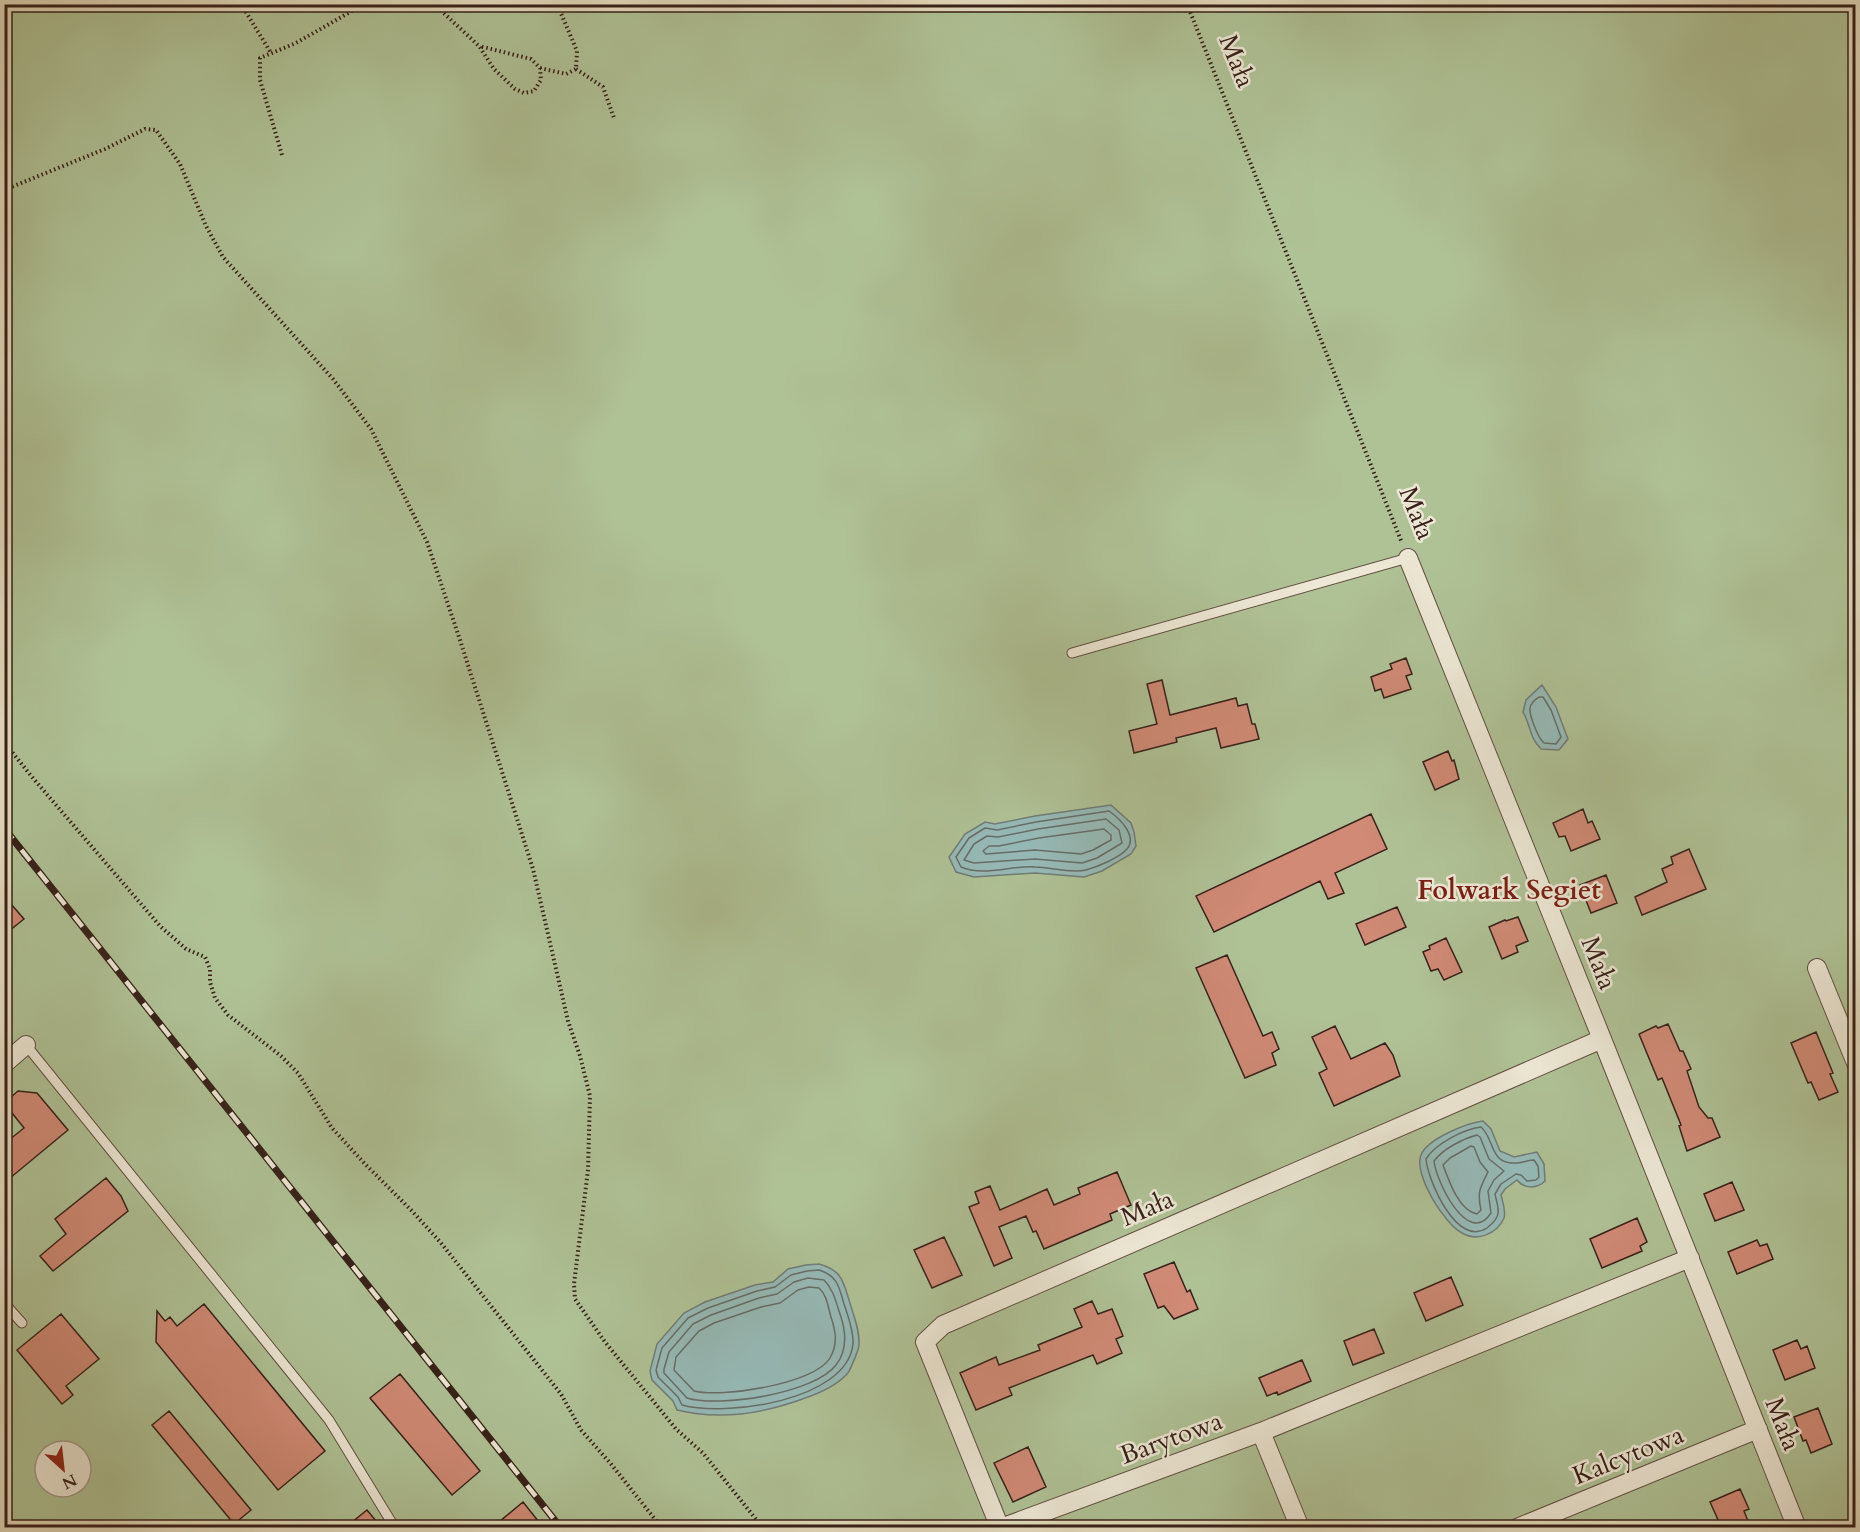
<svg xmlns="http://www.w3.org/2000/svg" width="1860" height="1532" font-family="Cardo,serif">
	<style>
		.green { fill: #afc296; stroke: #737258; stroke-width: 1.5; fill-rule: evenodd }
		.water { fill: #96bab7; stroke: #707d78; stroke-width: 1.5 }
		.lines { fill: none; stroke-linecap: round; stroke-linejoin: round }
		.shore { stroke: #666e68; stroke-width: 1.5 }
		.building { fill: #d08a76; stroke: #372119; stroke-width: 1.5 }
		.service-casing { stroke: #625042; stroke-width: 11 }
		.minor-casing { stroke: #625042; stroke-width: 20 }
		.path { stroke: #372119; stroke-width: 4; stroke-dasharray: 1.5 3; stroke-linecap: butt }
		.service { stroke: #ede8d5; stroke-width: 9 }
		.minor { stroke: #ede8d5; stroke-width: 18 }
		.rail-casing { stroke: #372119; stroke-width: 7 }
		.rail { stroke: #ede8d5; stroke-width: 4.5; stroke-dasharray: 14; stroke-linecap: butt }
		.labels { text-anchor: middle; dominant-baseline: central; stroke-width: 5; stroke-linejoin: round; paint-order: stroke }
		.street-label { font-size: 26px; fill: #372119; stroke: #ede8d5 }
		.neighbourhood-label { font-size: 27px; font-weight: bold; fill: #7a1f14; stroke: #ede8d5 }
	</style>
	<rect width="100%" height="100%" fill="#e4dcbf"/>
	<filter id="stains"><feTurbulence type="fractalNoise" baseFrequency=".00333" numOctaves="4"/><feColorMatrix values="0 0 0 0 .2 0 0 0 0 .09 0 0 0 0 .02 0 0 0 .5 -.17"/></filter>
	<radialGradient id="worn" r=".72"><stop offset=".6" stop-color="#630" stop-opacity="0"/><stop offset="1" stop-color="#630" stop-opacity=".3"/></radialGradient>
	<path class="green" d="M5,5h1850v1522l-1850,1zM45,1451h36v36h-36z"/>
	<path class="water" d="M1542,685l14,22 12,32 -9,11 -18,-1c-12,-12 -10,-23 -18,-37l3,-12z
		M1111,805l20,18 3,9 2,14 -5,8 -29,17 -18,6 -49,-4 -61,4 -18,-5 -7,-15 16,-23 20,-12 10,2 40,-8z
		M1483,1121l8,8 9,22 14,6 23,-5 7,12 1,17c-8,8 -21,8 -28,-1l-12,9 -4,6c2,8 5,15 3,23 -7,16 -27,24 -42,15 -17,-8 -49,-59 -41,-78 6,-16 46,-32 62,-34z
		M819,1264c22,6 24,16 30,36 4,14 11,30 10,45 0,4 -3,9 -4,13 -3,5 -4,12 -8,16 -11,12 -25,18 -39,23 -42,16 -87,24 -131,13l-4,-9 -21,-21 -2,-9 7,-27 27,-31 21,-11 50,-17 18,-3 15,-13 18,-4z"/>
	<g class="lines">
		<path class="shore" d="M1539,697h4l8,13 10,27 -5,7 -12,-1c-6,-5 -15,-28 -14,-35 1,-6 5,-8 9,-11z
			M1109,811c10,7 29,25 18,38 -8,9 -30,18 -41,21 -16,4 -35,-3 -51,-3 -24,-2 -51,10 -74,0l-5,-10 13,-19 16,-10 12,2 39,-8z
			M1106,819l13,11 3,13 -25,15 -15,5 -47,-4 -61,4 -10,-3 10,-16 13,-8 11,1 40,-8z
			M1104,829l7,6v5l-18,10 -12,4 -46,-4 -49,4 -3,-3 6,-5h10l40,-8z
			M1481,1127c14,12 8,37 34,36 7,0 13,-3 19,-3l4,6 1,11 -3,3 -9,1 -6,-6 -5,-1 -15,10 -6,10c1,6 4,13 3,19 0,6 -6,11 -11,15 -30,20 -59,-47 -61,-69 9,-15 38,-30 55,-32z
			M1477,1135l3,2 9,22 15,12 -10,9 -6,11 3,22c-23,35 -55,-32 -57,-52 9,-12 28,-22 43,-26z
			M1471,1146l3,1 6,15 8,10c-8,16 -11,20 -7,38l-4,4c-18,-3 -28,-33 -34,-49l7,-7z
			M819,1270c19,6 20,17 25,34 4,12 10,28 9,40 -6,57 -128,73 -171,61l-4,-8 -20,-20 -2,-7 6,-22 26,-30 20,-10 49,-17 18,-4 16,-12 16,-4z
			M808,1278l16,2c10,10 12,23 17,37 5,16 6,34 -5,48 -21,28 -116,43 -149,33l-23,-25v-4l5,-17 24,-28 18,-9 48,-17 18,-4 17,-12z
			M809,1287l10,1c8,7 9,19 12,29 5,15 7,27 -1,41 -15,26 -109,40 -136,33l-20,-21 2,-13 23,-26 15,-8 47,-16 19,-4 18,-13z"/>
	</g>
	<path class="building" d="M1406,658l6,16 -6,2 5,13 -27,9 -3,-9 -6,2 -4,-14 21,-8 -2,-5z
		M1162,680l8,35 66,-17 2,8 9,-2 5,20h3l4,15 -38,9 -5,-20 -40,10 1,4 -43,11 -5,-22 28,-7 -10,-40z
		M1448,751l4,10 2,-1 5,19 -24,11 -12,-28z
		M1583,809l5,14 4,-2 8,18 -29,12 -6,-15 -6,1 -6,-14z
		M1371,814l16,35 -52,24 9,20 -16,6 -8,-18 -106,51 -18,-36z
		M1689,849l17,40 -64,26 -7,-18 32,-15 -5,-13 11,-5 -2,-7z
		M1606,875l11,28 -26,10 -11,-28z
		M4,896l20,23 -20,16z
		M1397,907l9,20 -41,18 -9,-21z
		M1518,917l10,24 -12,5 2,6 -16,7 -13,-32 16,-7 1,1z
		M1446,938l16,34 -18,8 -6,-11 -7,2 -8,-19 7,-3 -1,-3z
		M1227,955l36,81 9,-4 7,17 -7,4 4,12 -31,13 -49,-110z
		M1668,1024l12,27h3l8,18 -4,2 12,36 9,11h4l8,19 -33,14 -8,-25 2,-1 -19,-47 -4,2 -19,-46 17,-8 2,2z
		M1335,1026l16,33 34,-16 8,12 7,21 -66,30 -15,-33 8,-4 -15,-32z
		M1816,1032l17,41 -3,1 8,18 -19,8 -8,-18 -3,1 -17,-40z
		M18,1091l19,2 31,37 -64,53v-39l20,-16 -20,-25z
		M1117,1172l14,33 -21,9 2,6 -68,29 -8,-18 -3,1 -7,-16 -27,11 13,31 -18,8 -25,-59 10,-4 -4,-11 15,-6 10,24 47,-21 7,16 26,-11 -2,-6z
		M106,1178l15,18 7,15 -75,60 -13,-15 26,-22 -11,-15z
		M1732,1182l12,28 -29,11 -11,-27z
		M1637,1218l10,24 -7,4 2,5 -40,17 -12,-29z
		M944,1237l18,38 -30,13 -18,-38z
		M1757,1240l3,6 7,-2 6,15 -36,15 -9,-22z
		M1174,1262l13,30 3,-2 8,19 -24,10 -10,-13 -6,2 -14,-34z
		M1451,1277l12,28 -37,16 -12,-28z
		M1092,1301l6,13 14,-5 11,27 -7,3 6,14 -25,11 -4,-9 -84,33 3,7 -36,15 -16,-37 36,-16 3,8 41,-15 -2,-5 44,-18 -8,-18z
		M204,1304l121,147 -47,39 -122,-148 1,-31 8,10 5,-4 7,9z
		M61,1314l38,45 -33,27 7,9 -11,9 -45,-54z
		M1374,1329l10,24 -31,12 -9,-24z
		M1797,1340l4,9 6,-3 8,22 -30,12 -12,-30z
		M1302,1360l9,21 -33,14 -1,-3 -10,4 -8,-18z
		M400,1374l80,97 -28,24 -82,-97z
		M1818,1408l14,36 -21,9 -5,-13 -3,1 -9,-24z
		M169,1411l82,99 -17,14 -82,-99z
		M1028,1447l18,40 -33,15 -19,-39z
		M1740,1489l9,20 -5,2 4,10 -14,6h-10l-3,-6 -2,1 -9,-20z
		M523,1502l20,25h-50z
		M367,1510l14,17h-35z"/>
	<g class="lines">
		<defs>
			<path id="service" d="M1072,653l336,-95
				M26,1045l303,375 66,108
				M4,1303l18,20"/>
			<path id="minor" d="M1408,558l194,481 195,489
				M1817,968l39,95
				M4,1064l22,-19
				M1261,1432l429,-174
				M1000,1528l-75,-186 18,-17 659,-286
				M1001,1528l260,-96 39,96
				M1517,1528l241,-99"/>
		</defs>
		<use href="#service" class="service-casing"/>
		<use href="#minor" class="minor-casing"/>
		<path class="path" d="M241,4l30,49
			M434,4l45,42 15,23 21,20 9,4 10,-2 7,-11 -1,-12 -9,-9 -52,-13
			M1187,4l215,539
			M540,68l26,6 10,-5 1,-18 -20,-47
			M576,69l27,18 11,31
			M282,155l-22,-75v-22l36,-15 68,-39
			M4,190l101,-41 40,-20 11,1 24,34 26,62 17,31 110,122 38,50 56,113 33,98 73,229 35,152 12,35 10,40 -2,74 -14,114 1,15 30,43 71,87 27,24 60,75
			M4,742l28,35 128,149 26,23 19,8 5,12v13l5,16 13,17 53,41 17,17 34,55 33,36 47,47 29,32 120,151 20,36 30,34 51,64"/>
		<use href="#service" class="service"/>
		<use href="#minor" class="minor"/>
		<defs>
			<path id="rail" d="M4,828l557,700"/>
		</defs>
		<use href="#rail" class="rail-casing"/>
		<use href="#rail" class="rail"/>
	</g>
	<g class="labels">
		<g class="street-label">
			<text transform="translate(1237 61) rotate(68)">Mała</text>
			<text transform="translate(1417 513) rotate(68)">Mała</text>
			<text transform="translate(1599 963) rotate(68)">Mała</text>
			<text transform="translate(1147 1208) rotate(-23)">Mała</text>
			<text transform="translate(1783 1424) rotate(68)">Mała</text>
			<text transform="translate(1171 1438) rotate(-20)">Barytowa</text>
			<text transform="translate(1628 1455) rotate(-22)">Kalcytowa</text>
		</g>
		<g class="neighbourhood-label">
			<text x="1509" y="890">Folwark Segiet</text>
		</g>
	</g>
	<rect width="1860" height="1532" fill="none" stroke="#e4dcbf" stroke-width="24"/>
	<rect x="6" y="6" width="1848" height="1520" fill="none" stroke="#372119" stroke-width="3"/>
	<rect x="12" y="12" width="1836" height="1508" fill="none" stroke="#372119" stroke-width="1.5"/>
	<g transform="translate(63 1469) rotate(153)"><circle r="28" fill="#ede8d5" stroke="#a4988a" stroke-width="1.5"/>
	<path d="M0-4.5L10 22L0 15L-10 22Z" fill="#8f2418"/>
	<text y="-9" font-size="16" font-weight="bold" text-anchor="middle" fill="#372119">N</text>
	</g>
	<rect width="100%" height="100%" filter="url(#stains)"/>
	<rect width="100%" height="100%" fill="url(#worn)"/>
</svg>
